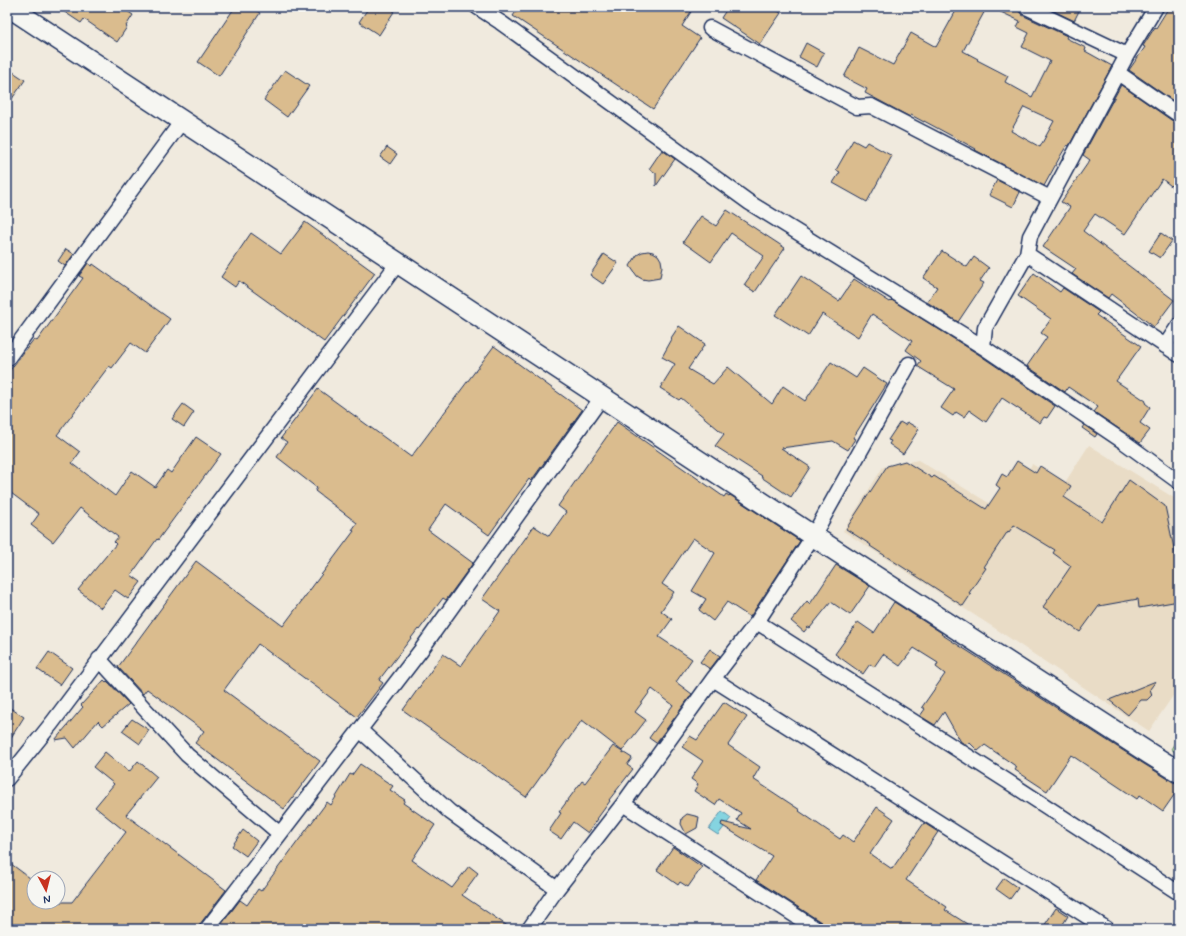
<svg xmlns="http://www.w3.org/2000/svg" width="1186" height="936" font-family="Mynerve,sans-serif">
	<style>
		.built { fill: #e9dcc6 }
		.green { fill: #bbe39f; stroke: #6b897e }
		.water { fill: #85d4e0; stroke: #5b92ac }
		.building { fill: #dabc8e; stroke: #1b2f5e; fill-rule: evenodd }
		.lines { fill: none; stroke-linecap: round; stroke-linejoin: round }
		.street-casing { stroke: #1b2f5e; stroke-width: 17 }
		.secondary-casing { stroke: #1b2f5e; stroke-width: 23 }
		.street { stroke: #f6f6f2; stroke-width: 14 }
		.secondary { stroke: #f6f6f2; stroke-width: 20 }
	</style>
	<rect width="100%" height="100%" fill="#f0eade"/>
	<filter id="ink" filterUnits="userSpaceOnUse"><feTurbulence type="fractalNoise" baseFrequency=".025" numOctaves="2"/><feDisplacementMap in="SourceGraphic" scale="8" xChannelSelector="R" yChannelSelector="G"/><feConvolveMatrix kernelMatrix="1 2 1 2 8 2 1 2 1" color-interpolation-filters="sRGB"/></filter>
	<g filter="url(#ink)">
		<path class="built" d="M1089,445l90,56v186l-30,44 -156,-104 -150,-96 40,-64 35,-7 84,51 30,-47 32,20z"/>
		<path class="green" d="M1179,736v19l-8,-6z"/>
		<path class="water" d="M722,811l9,7 -13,17 -9,-6z"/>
		<path class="building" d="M57,7h64l12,8 -7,11 1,1 -10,15 -33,-23 -3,4z
			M235,7h15l10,6 -41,63 -21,-14z
			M369,7h28l-18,28 -20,-13z
			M519,7h175l-12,19 18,12 -47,71 -140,-93z
			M728,7h43l10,6 -21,31 -39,-26z
			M958,7h29l-24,44 15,8 -1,1 31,16 -3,6 27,15 18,-36 -28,-14 7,-14 -12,-6 3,-6 -30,-14h28l1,4 3,4 45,21 -1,2 20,10 -1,3 27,15 -43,80 -2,-1 -6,10 -17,31 -69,-36 1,-1 -52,-28v1l-13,-7 -1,2 -45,-24 2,-4 -23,-12 15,-29 34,17 18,-32 25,14zM1024,107l30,14 -14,26 -29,-16z
			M1046,7h35l-7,14z
			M1169,7h10v98l-50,-35 16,-23 -2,-1 12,-19 1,1z
			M806,43l18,10 -7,14 -18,-10z
			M7,68l18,12 -18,26z
			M285,70l24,16 -22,31 -23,-17z
			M1121,85l53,37 5,1v69l-17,-13 -37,55 -30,-20 -12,17 91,69 -20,27 -43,-33 -3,4 -36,-24 4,-5 -33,-22 27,-40 -9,-5 29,-42 -7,-5z
			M853,140l11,6 3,-4 25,14 -25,46 -34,-19 7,-11 -4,-2z
			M387,147l10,7 -7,10 -10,-7z
			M662,150l13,9 -19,27v-13l-7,-4z
			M997,180l23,12 -7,15 -24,-12z
			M727,210l58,38 -30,44 -11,-7 20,-29 -33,-23 -20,29 -28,-20 18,-26 15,10z
			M305,222l70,51 -51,69 -85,-61 -4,6 -14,-10 30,-44 30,21z
			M1161,233l11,8 -12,17 -11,-7z
			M66,249l8,5 -9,12 -7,-5z
			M648,251l5,1 5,3 3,5 1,6 -2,12 -12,2 -6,-1 -5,-3 -7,-10 7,-11 5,-3z
			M942,251l25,16 7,-10 15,11 -9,13 4,2 -26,39 -31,-20 10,-15 -14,-9z
			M604,254l14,9 -15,21 -13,-9z
			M88,263l4,3 1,-2 77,55 -25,34 -14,-10 -19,25 -3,-2 -52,69 23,17 -8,11 43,33 17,-25 23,16 12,-17 4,3 25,-36 25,17 -63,86 -1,-1 -26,36 10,7 -13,17 -13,-9 -14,18 -23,-18 38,-46 -2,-2 4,-5 -38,-29 -27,34 -22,-17 8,-11 -32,-24v-116l27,-35 3,2 46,-63 -4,-2z
			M1034,273l26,19 3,-4 36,24 -3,3 45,31 -25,35 30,20 -1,2 5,4 -10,16 10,7 -10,13 -46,-31 4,-5 -30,-20 -3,5 -38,-26 20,-29 -6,-4 10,-14 -33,-23z
			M801,276l38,25 15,-22 36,23 2,-2 86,54 77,52 -8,12 -3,-1 -4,6 -38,-25 -16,24 -17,-12 -5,7 -8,-5 -3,4 -12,-8 13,-19 -37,-23 4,-5 -15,-11 6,-9 -40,-27 -14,23 -36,-23 -14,22 -33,-21z
			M679,326l26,18 -17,25 25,15 15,-17 44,37 11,-18 22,15 26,-39 25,16 7,-10 24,16 -34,54 2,1 -7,11 -15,-9 -52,7 29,19 -19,30 -30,-20 1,-1 -47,-30 9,-12 -43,-36 -2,2 -19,-12 15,-24 -13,-7 10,-18 -1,-1z
			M494,346l88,64 -51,71 -2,-2 -40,56 -43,-31 -18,26 45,33 -27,37 -3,-2 -24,32 -1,-1 -39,51 4,3 -26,34 -99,-73 -34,46 96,71 -36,48 -89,-66 9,-12 -57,-42 -4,5 -25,-27 78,-106 87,65 71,-95 -2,-1 5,-7 -42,-32 2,-3 -40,-31 10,-15 -6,-4 37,-49 93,68z
			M183,404l11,8 -10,15 -12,-8z
			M617,422l107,75 2,-3 3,2 1,-1 70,46 -50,76 -23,-15 -14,19 -14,-11 7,-11 -14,-8 23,-38 -22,-15 -31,46 12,8 -13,19 11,8 -13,18 33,22 -16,23 16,12 -36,49 -7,-5 24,-33 -21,-16 -17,23 11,8 -24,31 -40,-31 -14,20h-1l-41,57 -123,-87 40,-56 18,12 39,-55 -18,-12 52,-73 15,10 17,-24 -8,-6z
			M900,422l5,3 2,-3 12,7 -16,25 -14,-10 2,-3 -3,-1z
			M1084,425l13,9 -2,3 -13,-9z
			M905,461l27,17 2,-2 52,33 14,-21 -4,-3 6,-11 5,3 10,-16 19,12 4,-7 31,20 -7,11 38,25 27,-42 36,26 14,66v29l-40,7 -1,-9 -39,7 -19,26 -37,-25 28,-41 -18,-13 2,-3 -41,-25 -5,7 -1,-1 -24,36 2,1 -17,25 2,1 -8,12 -93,-60 1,-1 -25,-16 41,-63z
			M836,565l34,21 -20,29 -19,-13 -21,26 -2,-1 -4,5 -13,-11 16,-20 3,3z
			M894,602l48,31 -1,1 203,130 29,18 6,1v5l-16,23 -23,-16 -3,4 -66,-44 -24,36 -32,-21 2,-3 -32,-22 -7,6 -8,-8 -5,1 -4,-2 -17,-30 -9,13 -15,-9 5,-7 -3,-2 23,-33 -9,-7 2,-4 -24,-15 -14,18 -17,-12 -9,13 -4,-3 -7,10 -28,-20 23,-32 16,11z
			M710,649l10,7 -10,13 -10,-7z
			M49,652l23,16 -12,17 -23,-16z
			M104,680l2,2 1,-1 22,23 -26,22 -5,-5 -23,27 -8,-10 -12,2 28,-33 -2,-2z
			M1156,681l-6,8 2,6 -5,5h-6l-13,15 -19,-15z
			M724,702l23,15 -19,28 32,22 -7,12 47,31 -1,1 41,28 3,-4 10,7 24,-35 17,12 -24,35 22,15 32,-46 14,9 -32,48 41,27 -2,3 30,19h-149l-5,-7 -65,-42 16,-24 -51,-31 1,-3 29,7 -14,-9 4,-7 -22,-14 -4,6 -21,-14 4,-7 -7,-5 12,-18 -21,-14 8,-11 7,4z
			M7,706l17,11 -17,27z
			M132,719l17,11 -9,14 -18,-13z
			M613,746l19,12 -5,7 6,4 -24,31 1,1 -13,18h1l-10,14 -15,-11 -12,17 -12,-8 12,-18 -2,-1 23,-31 3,2z
			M105,752l24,20 9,-11 19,16 -31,38 100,75 -26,34 -1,5h-192v-68l27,20v21h38l54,-70 -31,-25 19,-23 -21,-17z
			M360,764l33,22 -3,4 15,10 -2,3 32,22 -23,35 40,28 17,-22 9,7 -16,22 50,34h-294l22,-29 7,5 11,-16 3,2 66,-89 4,3 19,-31 2,1z
			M687,814l12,3 -2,11 -11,6 -5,-10 1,-6z
			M243,830l14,11 -11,15 -14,-10z
			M673,847l29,20 -14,20 -8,-5 -2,3 -21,-15z
			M1004,878l14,10 -8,11 -14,-10z
			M1056,908l12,8 -8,13h-18z"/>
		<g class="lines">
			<defs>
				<path id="street" d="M477,7l23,15 250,181 233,144 141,95 55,40
					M1026,7l101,48
					M710,28l147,79 14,-1 179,92
					M1118,73l61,42
					M1027,254l152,101
					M1165,346l14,-21
					M983,347l2,-19 42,-74 3,-18 97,-181 29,-48
					M7,359l175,-238
					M757,622l250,159 172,112
					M99,659l88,96 93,79
					M713,679l394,250
					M360,730l90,82 107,77
					M7,779l45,-56 346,-460
					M623,804l193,125
					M207,929l214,-279 181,-253
					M529,929l28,-40 66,-85 90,-125 44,-57 56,-86 96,-172"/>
				<path id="secondary" d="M9,7l804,529 337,218 29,18"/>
			</defs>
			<use href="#street" class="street-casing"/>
			<use href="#secondary" class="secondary-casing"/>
			<use href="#street" class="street"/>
			<use href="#secondary" class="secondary"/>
		</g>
	</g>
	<rect width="1186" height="936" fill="none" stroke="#f6f6f2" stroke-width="24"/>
	<rect x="12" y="12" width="1162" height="912" fill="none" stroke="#1b2f5e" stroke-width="1.5" filter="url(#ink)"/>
	<g transform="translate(46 890) rotate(173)"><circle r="19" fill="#f6f6f2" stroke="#9ea6b7"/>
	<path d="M0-3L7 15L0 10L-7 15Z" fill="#c8321e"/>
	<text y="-6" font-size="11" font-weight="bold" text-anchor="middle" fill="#1b2f5e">N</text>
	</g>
</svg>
